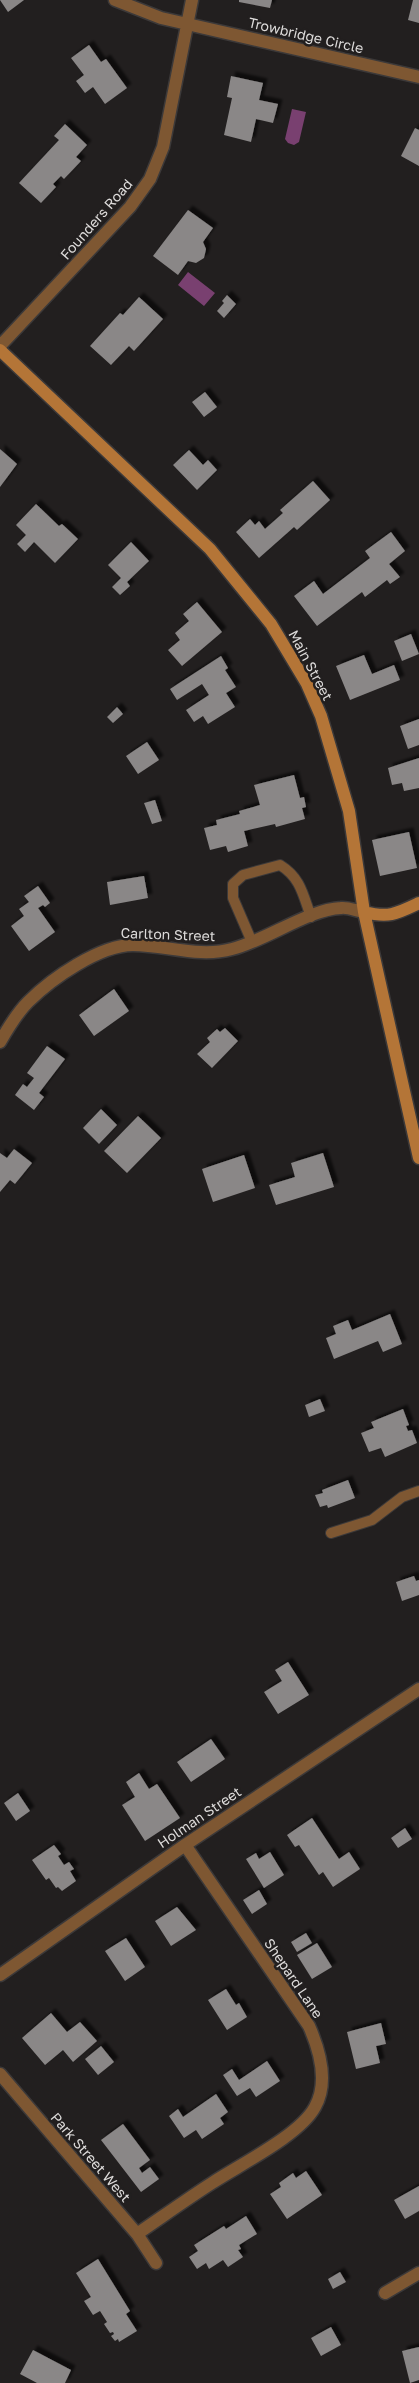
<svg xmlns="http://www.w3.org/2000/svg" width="419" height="2383" font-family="'Golos Text',sans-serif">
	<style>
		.water { fill: #794070 }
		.building { fill: #8a8787; filter: url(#shadow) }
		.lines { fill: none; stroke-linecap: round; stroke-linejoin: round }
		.lane-casing { stroke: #3c3939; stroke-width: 12 }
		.street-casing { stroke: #3c3939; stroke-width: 15 }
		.secondary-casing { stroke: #3c3939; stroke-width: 15 }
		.lane { stroke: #7e5732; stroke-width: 10 }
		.street { stroke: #7e5732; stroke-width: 12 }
		.secondary { stroke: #b47537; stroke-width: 12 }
		.labels { text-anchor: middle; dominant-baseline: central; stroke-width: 5; stroke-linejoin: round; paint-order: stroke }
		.street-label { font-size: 14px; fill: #dddbda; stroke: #221f1f }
	</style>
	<defs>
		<filter id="shadow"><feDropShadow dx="4.5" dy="-4.5" stdDeviation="1" flood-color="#0009"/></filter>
	</defs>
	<rect width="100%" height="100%" fill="#221f1f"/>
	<path class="water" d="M292,109l14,3 -7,30 -5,3 -6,-2 -3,-4z
		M188,272l27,21 -11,13 -26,-21z"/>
	<path class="building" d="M0,0h24l-16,12z
		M239,0h33l-2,8 -31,-6z
		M413,0h6v23l-11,-3z
		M89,45l12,17 5,-3 21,29 -22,16 -12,-17 -8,6 -9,-12 8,-6 -13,-17z
		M231,76l32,7 -4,17 19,4 -5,19 -17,-4 -5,23 -27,-7 8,-37 -5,-1z
		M65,124l22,21 -11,12 5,4 -17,18 -3,-3 -8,8 3,3 -15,16 -22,-20 40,-43 -5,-4z
		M415,128l4,2v36l-18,-10z
		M188,210l25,18 -10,14 3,7 -2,9 -8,5 -8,-2 -10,14 -25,-19z
		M227,295l9,9 -12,14 -7,-7 7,-8 -2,-2z
		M139,297l24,22 -29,32 -5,-5 -18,19 -21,-19 30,-33 3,2z
		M205,392l12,15 -13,10 -12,-15z
		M0,449l17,15 -17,23z
		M189,450l14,15 5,-5 9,10 -20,20 -24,-25z
		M313,481l17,19 -33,30 -3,-3 -35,31 -23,-26 14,-13 5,6 4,-4 6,8 18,-16 -3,-3z
		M36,504l23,22 3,-2 16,15 -23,24 -21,-21 -9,10 -8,-8 9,-9 -10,-10z
		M391,532l14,19 -16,13 11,13 -10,7 -3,-4 -22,17 -3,-5 -45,34 -23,-30 20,-15 9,13 47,-36 -5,-7z
		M131,542l18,19 -22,21 3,4 -10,9 -8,-8 9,-9 -13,-13z
		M197,602l25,30 -40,34 -14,-16 12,-10 -5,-7 14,-12 -6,-7z
		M411,634l8,20 -17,7 -8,-20z
		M364,655l8,19 22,-9 6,15 -50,20 -14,-34z
		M221,656l7,12 -3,2 11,17 -10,6 9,14 -27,17 -5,-8 -9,6 -8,-12 23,-15 -7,-11 -25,16 -7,-11z
		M117,707l6,7 -10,9 -6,-6z
		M419,719v26l-11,4 -8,-23z
		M147,742l12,18 -21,14 -12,-18z
		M419,758v30l-15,3 -2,-8 -10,2 -4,-17z
		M294,775l6,23 4,-1 2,10 -4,1 3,11 -29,8 -1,-3 -31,7 4,15 -20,6 -2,-6 -16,4 -6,-22 13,-3 -1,-5 24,-6 -1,-3 21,-6 -6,-20z
		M155,800l7,21 -10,3 -8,-21z
		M409,832l8,36 -37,8 -8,-36z
		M144,876l4,22 -38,7 -3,-23z
		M38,886l12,17 -5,4 -2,-2 -5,3 17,24 -26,19 -18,-25 13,-10 -5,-7 10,-7 -5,-6z
		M114,989l15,22 -35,25 -15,-21z
		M225,1028l13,13 -26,27 -15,-14 13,-12 -3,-4 10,-9 3,3z
		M47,1046l18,13 -26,34 5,4 -10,13 -19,-15 8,-11 4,3 7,-9 -7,-5z
		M101,1109l16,16 -18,19 -16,-16z
		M138,1116l23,22 -34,35 -23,-22z
		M14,1149l18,14 -17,21 -5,-4 -10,12v-39l7,5z
		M323,1153l11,34 -58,18 -7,-20 26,-8 -4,-14z
		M244,1155l11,33 -42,14 -11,-33z
		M390,1314l12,30 -19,8 -5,-11 -44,18 -8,-21 10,-4 -3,-8 15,-6 4,10z
		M320,1399l5,12 -16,6 -4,-12z
		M403,1409l6,16 -3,1 2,5 4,-1 5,13 -32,14 -4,-9 -12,4 -8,-19 13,-5 -3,-6z
		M348,1480l7,18 -27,10 -1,-3 -7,2 -5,-12 8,-2 -1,-3z
		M414,1576l2,5 3,-1v15l-17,6 -6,-19z
		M288,1662l21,33 -31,19 -14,-22 18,-11 -7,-11z
		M211,1739l14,20 -34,23 -14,-20z
		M139,1773l10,16 8,-5 23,34 -35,23 -23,-36 13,-8 -9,-15z
		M18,1793l12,18 -14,10 -12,-18z
		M312,1818l27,41 10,-7 11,17 -27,18 -10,-15 -4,3 -20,-30 -4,2 -8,-12z
		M405,1828l7,11 -14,9 -7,-10z
		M54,1845l7,9 -3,2 6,9 5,-3 5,7 -4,2 6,10 -14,10 -4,-4 -2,1 -7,-10 -3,2 -14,-20z
		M270,1852l14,23 -20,13 -18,-29 10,-6 3,6z
		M259,1890l8,14 -15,10 -9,-14z
		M177,1907l19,23 -25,16 -16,-25z
		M306,1933l6,10 -15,9 -6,-10z
		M126,1938l19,29 -20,14 -20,-30z
		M317,1943l15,24 -20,12 -15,-24z
		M226,1989l10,16 3,-2 8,14 -20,13 -19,-30z
		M51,2013l16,19 13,-10 17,19 -24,21 -10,-12 -18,15 -23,-27z
		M381,2023l5,21 -10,2 4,17 -24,6 -9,-37z
		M101,2046l13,16 -16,13 -13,-16z
		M267,2061l13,20 -24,16 -6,-9 -13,8 -14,-21 9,-6 7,11z
		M216,2094l12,18 -8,6 4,6 -22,15 -6,-9 -12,8 -15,-22 9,-7 5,8z
		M123,2124l27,36 -11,8 3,5 8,-6 9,12 -18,13 -40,-52z
		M306,2171l16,24 -35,24 -17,-25 11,-7 -2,-4 14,-10 3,5z
		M419,2186v25l-14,8 -11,-19z
		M246,2216l11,18 -18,11 2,4 -3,1 5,7 -15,10 -5,-7 -14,9 -3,-6 -9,6 -8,-12 9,-6 -4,-6 30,-19 2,3z
		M98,2259l32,52 -4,3 11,17 -18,11 -1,-3 -3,2 -4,-5 3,-2 -1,-2 -3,1 -6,-9 3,-2 -7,-11 -7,4 -9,-14 7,-4 -15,-24z
		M340,2272l6,10 -13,7 -5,-10z
		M331,2327l10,18 -20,11 -10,-18z
		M419,2347v33l-9,3 -8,-32z
		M33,2350l38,20 -6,13h-28l-17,-9z"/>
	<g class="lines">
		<defs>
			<path id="lane" d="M252,942l-19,-44v-14l10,-9 37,-10c21,13 23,30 31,52
				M331,1533l41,-13 30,-23 17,-6"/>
			<path id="street" d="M115,0l46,18 258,59
				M0,346l130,-139 20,-28 13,-32 29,-147
				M0,1042c8,-14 17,-29 28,-40 24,-24 72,-57 105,-57 33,0 66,13 99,4 33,-8 77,-40 109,-41 7,-1 16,3 23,4
				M0,1975l185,-130 234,-156
				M0,2074l137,160 19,29
				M137,2234c25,-17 50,-35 75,-51 29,-19 88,-48 103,-76 14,-25 5,-56 -6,-81l-124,-181
				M385,2293l34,-20"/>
			<path id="secondary" d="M0,350l210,199 61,75 36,60 14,32 28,95 15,101 55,246
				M364,912c25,6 32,2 55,-9"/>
		</defs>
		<use href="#lane" class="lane-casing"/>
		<use href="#street" class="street-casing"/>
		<use href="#secondary" class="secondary-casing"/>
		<use href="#lane" class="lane"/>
		<use href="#street" class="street"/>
		<use href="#secondary" class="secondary"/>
	</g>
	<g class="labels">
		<g class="street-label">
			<text transform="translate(306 35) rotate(13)">Trowbridge Circle</text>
			<text transform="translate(96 219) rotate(-49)">Founders Road</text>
			<text transform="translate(311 665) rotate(62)">Main Street</text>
			<text transform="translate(168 934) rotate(2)">Carlton Street</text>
			<text transform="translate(199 1817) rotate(-34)">Holman Street</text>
			<text transform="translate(294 1978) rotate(56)">Shepard Lane</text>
			<text transform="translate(91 2157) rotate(49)">Park Street West</text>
		</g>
	</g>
</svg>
